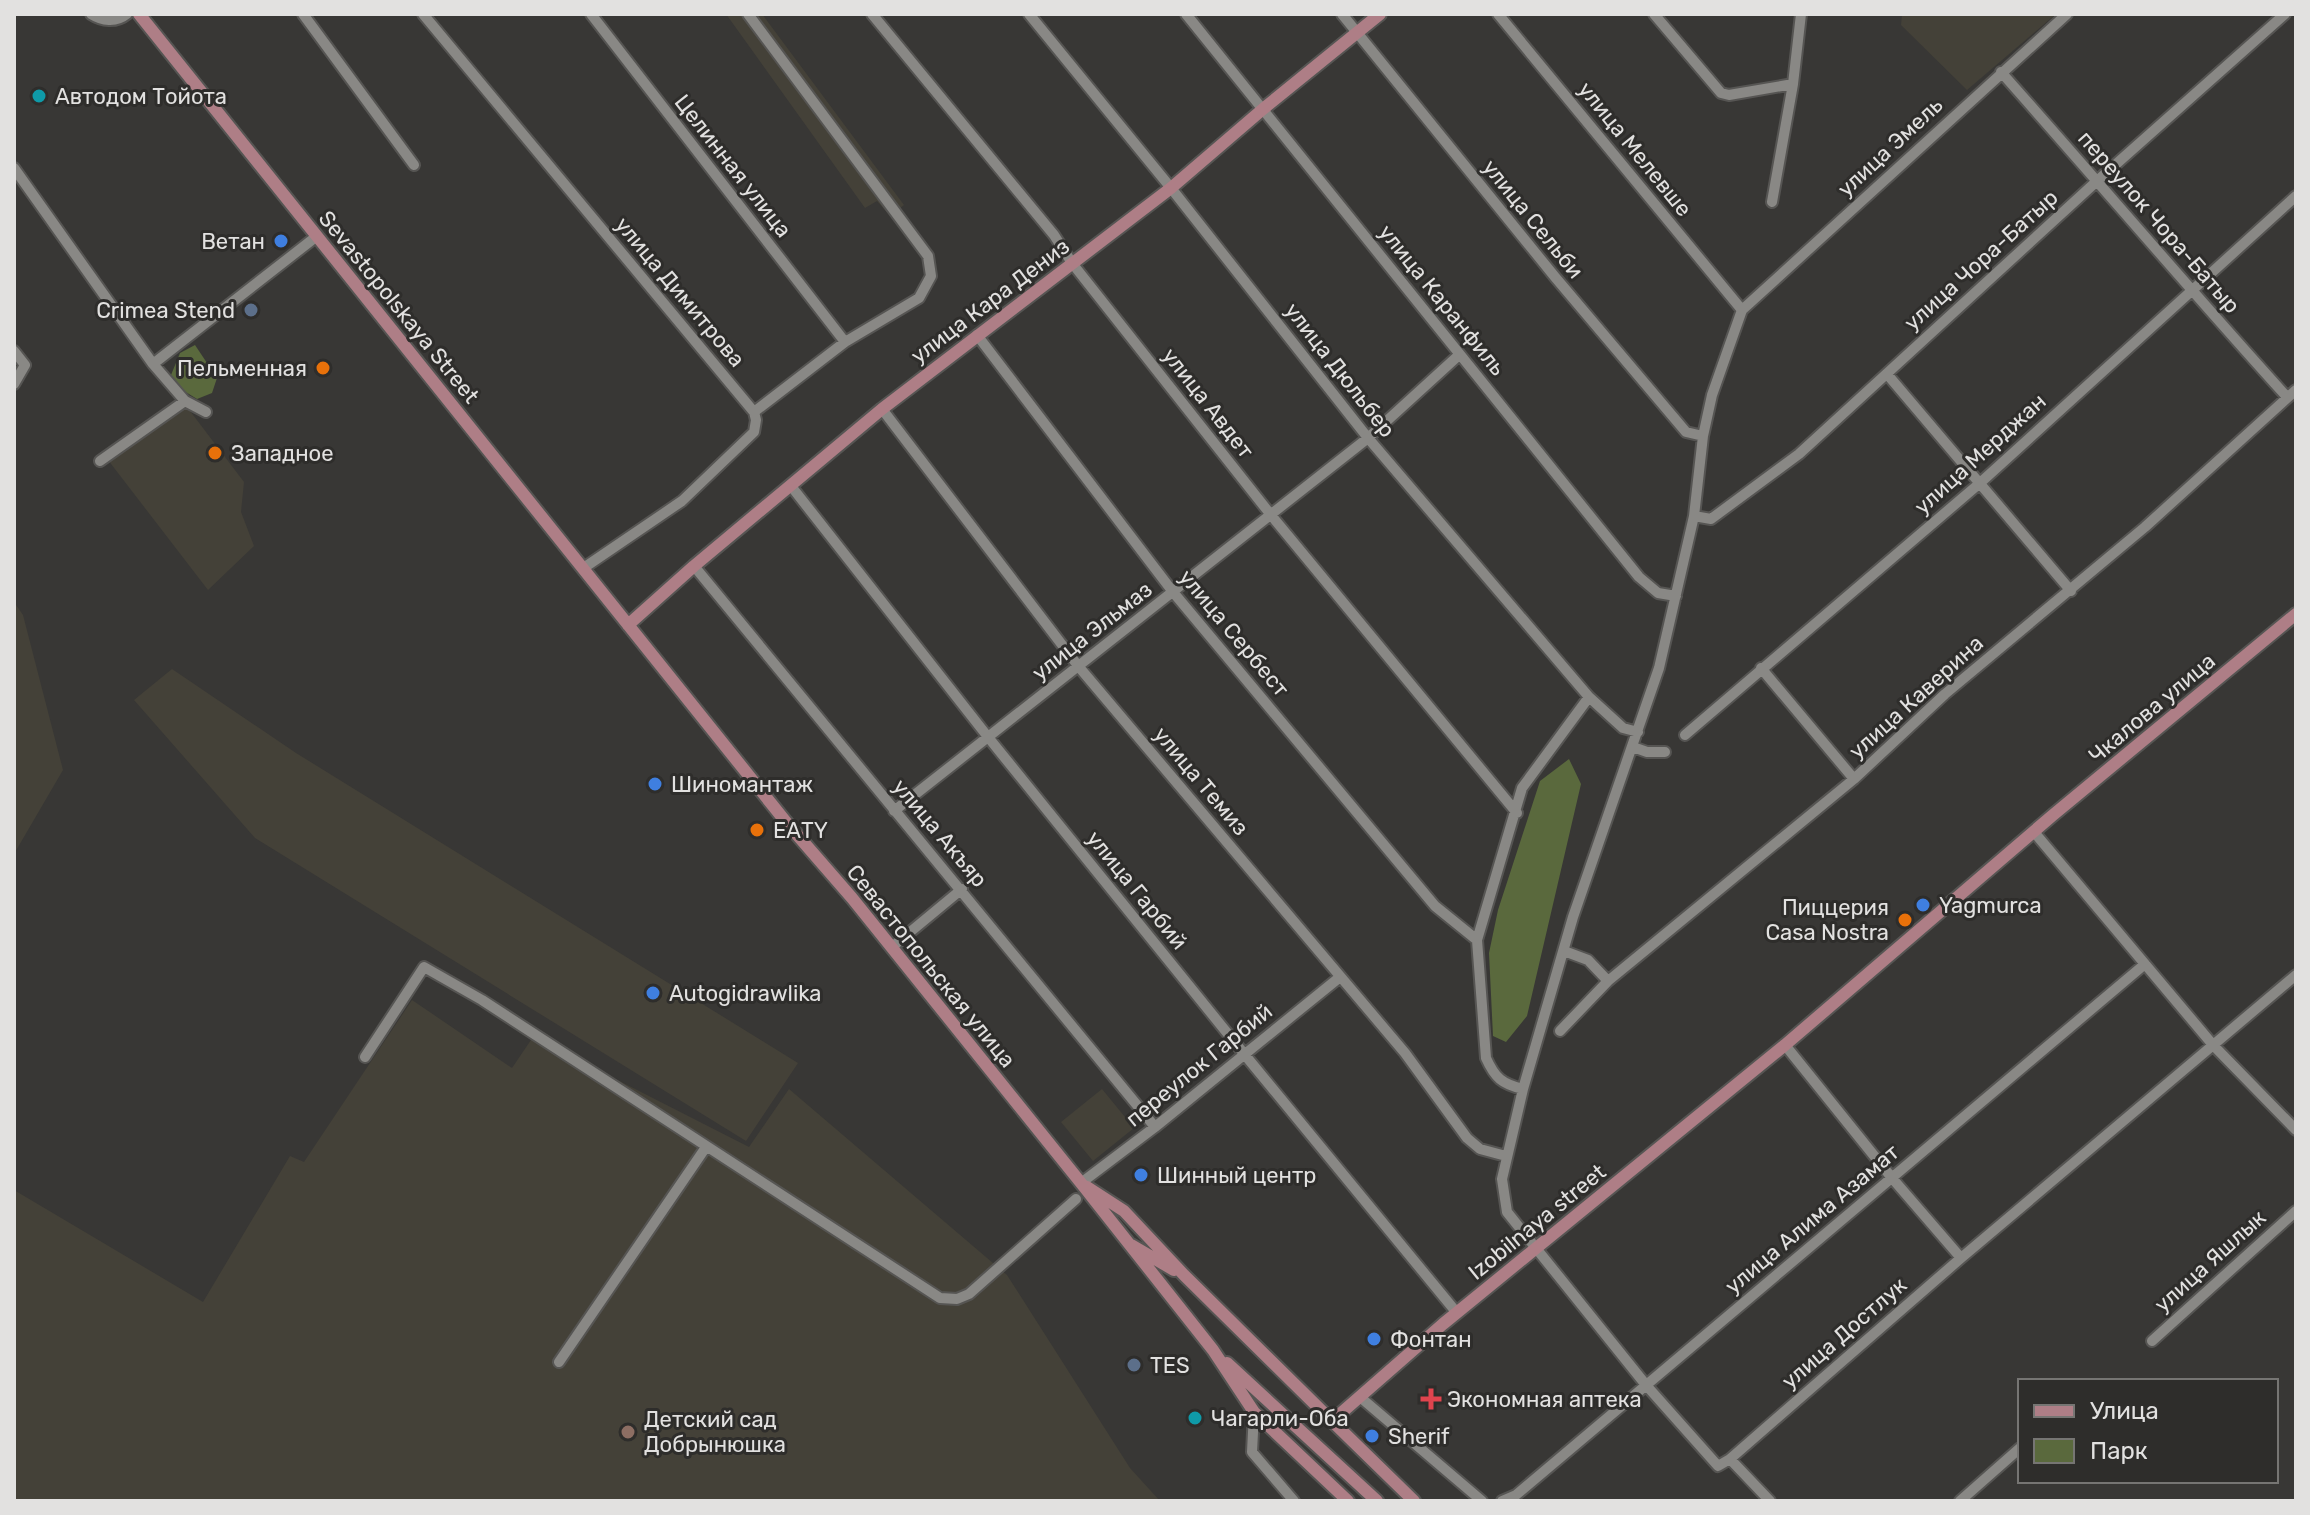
<svg xmlns="http://www.w3.org/2000/svg" width="2310" height="1515" font-family="Rubik,sans-serif">
	<style>
		.built { fill: #444138 }
		.green { fill: #5a693d }
		.lines { fill: none; stroke-linecap: round; stroke-linejoin: round }
		.minor-casing { stroke: #565553; stroke-width: 14 }
		.major-casing { stroke: #565553; stroke-width: 16 }
		.minor { stroke: #898885; stroke-width: 10 }
		.major { stroke: #ae7e86; stroke-width: 12 }
		.culture-dot { fill: #0f9aa8; stroke: #2e2d2b; stroke-width: 3 }
		.shop-dot { fill: #3f7fe0; stroke: #2e2d2b; stroke-width: 3 }
		.service-dot { fill: #5c6f8a; stroke: #2e2d2b; stroke-width: 3 }
		.food-dot { fill: #e8710a; stroke: #2e2d2b; stroke-width: 3 }
		.health-dot { fill: #e0444e; stroke: #2e2d2b; stroke-width: 3 }
		.education-dot { fill: #8d6e63; stroke: #2e2d2b; stroke-width: 3 }
		.labels { text-anchor: middle; dominant-baseline: central; stroke-width: 6; stroke-linejoin: round; paint-order: stroke }
		.poi-label { font-size: 22px; fill: #e2e1e0; stroke: #2e2d2b; text-anchor: start }
		.street-label { font-size: 22px; fill: #e2e1e0; stroke: #2e2d2b }
	</style>
	<rect width="100%" height="100%" fill="#383735"/>
	<path class="built" d="M726,14h36l142,191 -14,11 -13,-15 -12,7z
		M1902,14h154l-89,76 -66,-65z
		M187,407l57,75 -3,30 13,34 -46,44 -100,-130z
		M14,602l9,13 40,155 -49,84z
		M172,669l124,84 502,310 -52,78 -491,-303 -121,-138z
		M412,1000l100,68 21,-31 216,110 40,-58 218,186 123,193 30,33h-1146v-311l189,112 87,-146 14,6z
		M1102,1089l32,39 -41,33 -32,-39z"/>
	<path class="green" d="M195,345l22,33 -5,15 -15,6 -13,-8 -13,-16 9,-22z
		M1569,759l12,25 -54,232 -21,26 -13,-6 -4,-83 9,-43 42,-129z"/>
	<g class="lines">
		<defs>
			<path id="minor" d="M91,14c11,7 25,9 36,0
				M303,14l111,151
				M423,14l331,398 2,8 -2,12 -72,69 -97,66
				M591,14l254,328
				M748,14l180,242 3,20 -12,22 -74,44 -91,70
				M872,14l182,221 18,28 199,252 246,298
				M1029,14l142,174 197,250 221,259 34,31 15,4
				M1186,14l453,563 19,16 18,3
				M1342,14l213,263 131,155 17,4
				M1498,14l244,296
				M1654,14l67,79 8,2 64,-11
				M2067,14l-325,296 -30,85 -9,41 -9,80 -35,152 -86,249 -50,172 -21,90 5,33 139,173 72,81 12,-7 231,-201 335,-283
				M2001,72c96,108 189,218 286,325
				M14,168l139,196 32,37 21,11
				M1772,202l21,-118 8,-70
				M977,335l196,257 262,314 42,34
				M14,351l11,14 -11,19
				M153,364l164,-128
				M1887,374l184,217
				M882,409l197,258 326,386 62,85 13,11 26,7
				M100,461l85,-60
				M791,486l197,251 257,318 212,258
				M1694,516l17,3 88,-65 298,-273 188,-167
				M694,566l461,561
				M1761,668l93,111
				M1685,735l295,-252 316,-287
				M1633,747l14,5h18
				M894,811l474,-373 91,-83
				M2034,832l179,213 83,85
				M892,947l70,-58
				M1564,951l24,9 20,21
				M1560,1031l48,-50 246,-202 91,-85 200,-167 151,-137
				M1785,1045l107,133 69,80
				M365,1057l59,-90 58,33 458,298 17,1 12,-5 107,-95
				M1523,1089c-21,-5 -28,-11 -37,-31l-9,-118 45,-152 67,-91
				M1081,1183l74,-56 185,-150
				M2152,1341l144,-130
				M559,1362l145,-212
				M1360,1397l122,104
				M1254,1412l-2,40 42,49
				M1730,1459l40,42
				M1502,1501l14,-6 629,-531
				M1960,1501l60,-53"/>
			<path id="major" d="M139,14l647,808 66,76 229,285 132,167 41,62 94,89
				M628,625l66,-59 188,-157 289,-221 92,-79 117,-95
				M1087,1187l37,24 60,64 148,146 111,-97 342,-279 268,-230 243,-201
				M1131,1245l43,25
				M1227,1363l150,138
				M1332,1421l82,80"/>
		</defs>
		<use href="#minor" class="minor-casing"/>
		<use href="#major" class="major-casing"/>
		<use href="#minor" class="minor"/>
		<use href="#major" class="major"/>
	</g>
	<g class="culture-dot">
		<circle cx="39" cy="96" r="8"/>
		<circle cx="1195" cy="1418" r="8"/>
	</g>
	<g class="shop-dot">
		<circle cx="281" cy="241" r="8"/>
		<circle cx="655" cy="784" r="8"/>
		<circle cx="1923" cy="905" r="8"/>
		<circle cx="653" cy="993" r="8"/>
		<circle cx="1141" cy="1175" r="8"/>
		<circle cx="1374" cy="1339" r="8"/>
		<circle cx="1372" cy="1436" r="8"/>
	</g>
	<g class="service-dot">
		<circle cx="251" cy="310" r="8"/>
		<circle cx="1134" cy="1365" r="8"/>
	</g>
	<g class="food-dot">
		<circle cx="323" cy="368" r="8"/>
		<circle cx="215" cy="453" r="8"/>
		<circle cx="757" cy="830" r="8"/>
		<circle cx="1905" cy="920" r="8"/>
	</g>
	<path class="health-dot" d="M1427 1387h8v8h8v8h-8v8h-8v-8h-8v-8h8z"/>
	<circle class="education-dot" cx="628" cy="1432" r="8"/>
	<g class="labels">
		<g class="poi-label">
			<text x="55" y="96">Автодом Тойота</text>
			<text x="265" y="241" text-anchor="end">Ветан</text>
			<text x="235" y="310" text-anchor="end">Crimea Stend</text>
			<text x="307" y="368" text-anchor="end">Пельменная</text>
			<text x="231" y="453">Западное</text>
			<text x="671" y="784">Шиномантаж</text>
			<text x="773" y="830">EАTY</text>
			<text x="1939" y="905">Yagmurca</text>
			<text x="1889" y="907" text-anchor="end">Пиццерия<tspan x="1889" dy="25">Casa Nostra</tspan></text>
			<text x="669" y="993">Autogidrawlika</text>
			<text x="1157" y="1175">Шинный центр</text>
			<text x="1390" y="1339">Фонтан</text>
			<text x="1150" y="1365">TES</text>
			<text x="1447" y="1399">Экономная аптека</text>
			<text x="1211" y="1418">Чагарли-Оба</text>
			<text x="644" y="1419">Детский сад<tspan x="644" dy="25">Добрынюшка</tspan></text>
			<text x="1388" y="1436">Sherif</text>
		</g>
		<g class="street-label">
			<text transform="translate(1890 147) rotate(-43)">улица Эмель</text>
			<text transform="translate(1635 149) rotate(51)">улица Мелевше</text>
			<text transform="translate(733 166) rotate(52)">Целинная улица</text>
			<text transform="translate(1533 219) rotate(51)">улица Сельби</text>
			<text transform="translate(2159 222) rotate(49)">переулок Чора-Батыр</text>
			<text transform="translate(1981 260) rotate(-42)">улица Чора-Батыр</text>
			<text transform="translate(680 292) rotate(50)">улица Димитрова</text>
			<text transform="translate(1442 300) rotate(51)">улица Каранфиль</text>
			<text transform="translate(990 301) rotate(-37)">улица Кара Дениз</text>
			<text transform="translate(399 307) rotate(51)">Sevastopolskaya Street</text>
			<text transform="translate(1340 370) rotate(52)">улица Дюльбер</text>
			<text transform="translate(1208 403) rotate(52)">улица Авдет</text>
			<text transform="translate(1980 454) rotate(-42)">улица Мерджан</text>
			<text transform="translate(1092 631) rotate(-38)">улица Эльмаз</text>
			<text transform="translate(1234 633) rotate(50)">улица Сербест</text>
			<text transform="translate(1916 697) rotate(-42)">улица Каверина</text>
			<text transform="translate(2152 708) rotate(-40)">Чкалова улица</text>
			<text transform="translate(1201 781) rotate(50)">улица Темиз</text>
			<text transform="translate(940 833) rotate(50)">улица Акъяр</text>
			<text transform="translate(1137 890) rotate(51)">улица Гарбий</text>
			<text transform="translate(931 966) rotate(51)">Севастопольская улица</text>
			<text transform="translate(1199 1065) rotate(-39)">переулок Гарбий</text>
			<text transform="translate(1812 1219) rotate(-40)">улица Алима Азамат</text>
			<text transform="translate(1537 1222) rotate(-39)">Izobilnaya street</text>
			<text transform="translate(2210 1261) rotate(-42)">улица Яшлык</text>
			<text transform="translate(1844 1333) rotate(-41)">улица Достлук</text>
		</g>
	</g>
	<rect width="2310" height="1515" fill="none" stroke="#e2e1e0" stroke-width="32"/>
	<rect x="2018" y="1379" width="260" height="104" fill="#2e2d2b" stroke="#767573" stroke-width="2"/>
	<rect x="2034" y="1405" width="40" height="12" fill="#ae7e86" stroke="#767573" stroke-width="2"/>
	<text x="2090" y="1419" font-size="24" fill="#e2e1e0">Улица</text>
	<rect x="2034" y="1439" width="40" height="24" fill="#5a693d" stroke="#767573" stroke-width="2"/>
	<text x="2090" y="1459" font-size="24" fill="#e2e1e0">Парк</text>
</svg>
